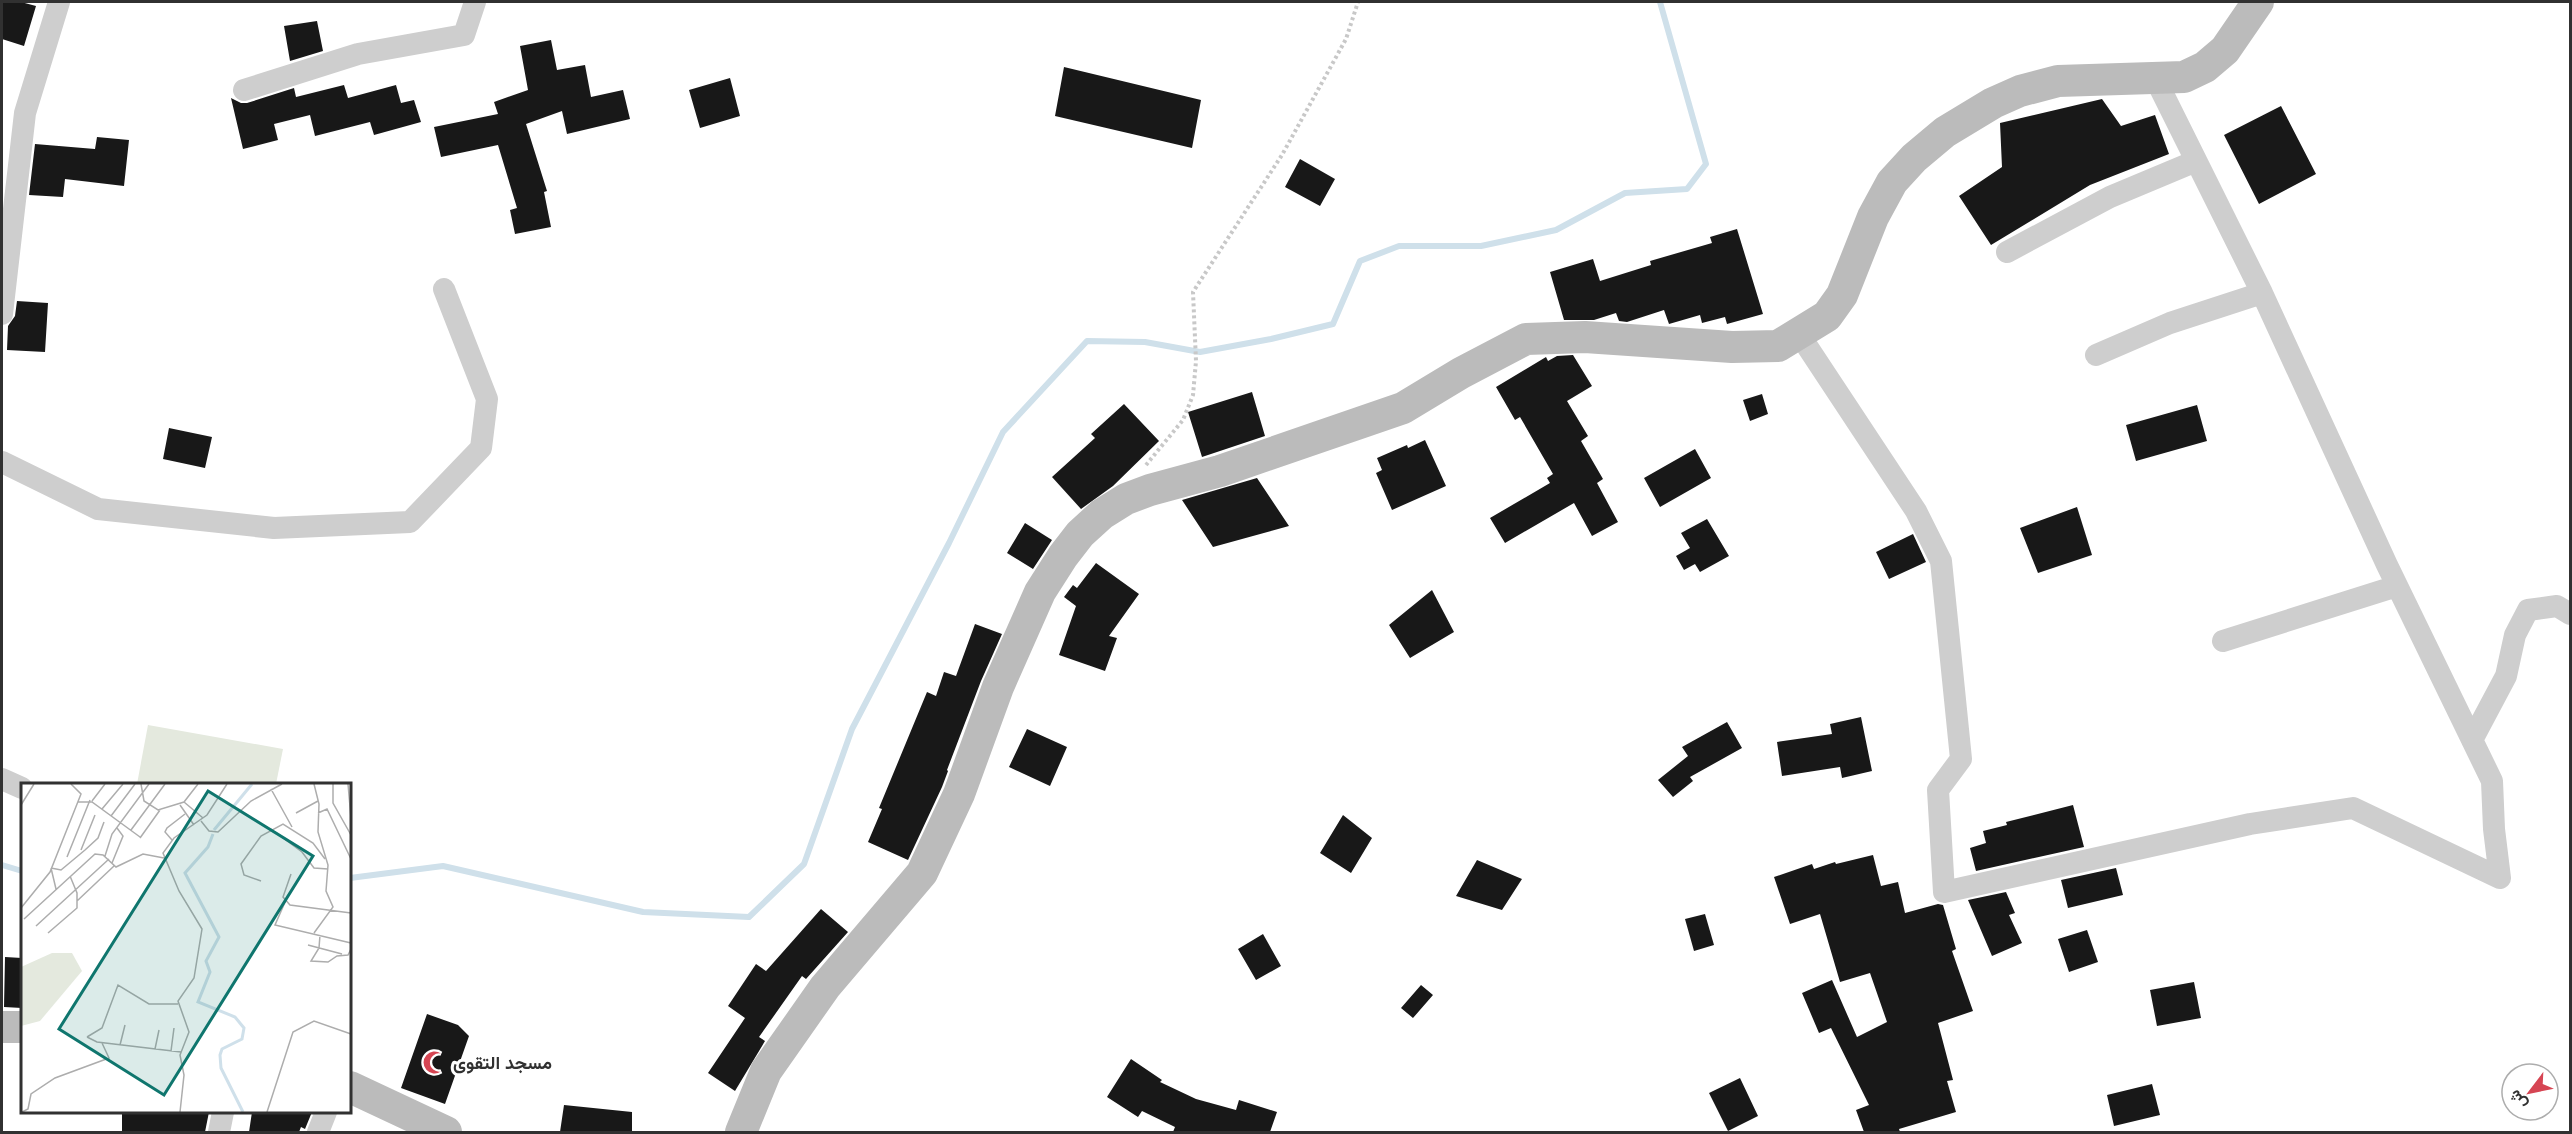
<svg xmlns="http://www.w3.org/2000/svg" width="2572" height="1134" font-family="Quicksand,Vazirmatn,sans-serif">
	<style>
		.green { fill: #e4e9de }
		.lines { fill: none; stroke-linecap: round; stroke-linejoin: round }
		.stream { stroke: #cfe0ea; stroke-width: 6 }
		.building { fill: #181818 }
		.path { stroke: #c8c8c8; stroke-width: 4; stroke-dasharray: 3 3; stroke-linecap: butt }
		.minor { stroke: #cecece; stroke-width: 22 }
		.secondary { stroke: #bbb; stroke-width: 32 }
		.labels { text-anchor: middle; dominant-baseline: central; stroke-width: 6; stroke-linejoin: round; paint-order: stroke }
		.poi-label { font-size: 18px; font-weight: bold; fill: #313131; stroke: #fff; text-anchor: start }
		.inset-river { fill: none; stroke: #cfe0ea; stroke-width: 3 }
		.inset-road { fill: none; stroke: #adadad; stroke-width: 1.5 }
		.view { fill: #0f766e; fill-opacity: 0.15; stroke: #0f766e; stroke-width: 3 }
		.inset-edge { fill: none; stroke: #313131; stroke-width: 3 }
	</style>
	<rect width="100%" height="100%" fill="#fff"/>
	<path class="green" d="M148,725l135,24 -7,35h-139z"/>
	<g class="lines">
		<path class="stream" d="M2,865l20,6
			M350,878l93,-12 200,46 106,5 55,-53 48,-135 97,-186 54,-111 84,-91 58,1 55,10 71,-13 62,-15 27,-63 39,-15h82l75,-16 69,-37 62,-4 19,-25 -46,-162"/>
	</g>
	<path class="building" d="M2,2h19l15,4 -12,40 -22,-7z
		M317,21l6,30 -33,10 -6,-35z
		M551,40l6,30 28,-5 6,32 32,-7 7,29 -63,15 -5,-23 -36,13 21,67 -3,1 7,35 -36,7 -5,-24 7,-2 -19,-63 -57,12 -7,-30 64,-13 -4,-12 34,-12 -8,-44z
		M1064,67l137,33 -9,48 -137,-32z
		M730,78l10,38 -40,12 -11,-38z
		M344,85l4,13 48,-13 5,18 13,-3 7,22 -47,13 -4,-13 -55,14 -5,-21 -36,9 4,16 -35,9 -12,-51 10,5h6l47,-15 2,9z
		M2102,99l19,27 34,-11 14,39 -79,31 -99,60 -32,-49 43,-29 -2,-44z
		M2281,106l35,68 -57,30 -35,-69z
		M97,137l32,3 -5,46 -59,-7 -2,18 -34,-2 6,-51 60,5z
		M1300,159l35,20 -15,27 -35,-19z
		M1737,229l26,85 -36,10 -2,-7 -23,6 -2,-8 -31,9 -5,-14 -37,12 -8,-1 -3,-8 -22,7h-30l-14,-48 43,-13 7,22 51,-16 -1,-4 62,-18 -2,-6z
		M17,301l31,2 -3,49 -38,-2 1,-24 7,-10z
		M1573,355l19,31 -25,15 21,35 -7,5 22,38 -6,4 21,39 -26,14 -18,-33 -69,40 -15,-25 60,-35 -3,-5 6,-4 -33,-57 -5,3 -19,-33 50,-30 2,4 9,-5z
		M1252,392l13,44 -63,21 -14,-45z
		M1762,394l6,20 -18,7 -7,-21z
		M1124,404l35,37 -46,45 -32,23 -29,-32 43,-39 -4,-4z
		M2197,405l10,36 -71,20 -10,-36z
		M169,428l43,9 -7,31 -42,-9z
		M1425,440l21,46 -54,24 -16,-37 6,-3 -5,-12 30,-13 1,3z
		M1695,449l16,29 -51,29 -16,-29z
		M1257,478l32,48 -76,21 -31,-47z
		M2077,507l15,48 -54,18 -18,-45z
		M1707,519l22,37 -29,16 -5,-8 -11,6 -8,-14 14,-8 -9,-15z
		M1025,523l27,17 -19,29 -26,-16z
		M1913,534l13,28 -37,17 -13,-27z
		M1096,563l43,31 -30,42 8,2 -12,33 -46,-16 17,-49 -12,-9 9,-12 4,3z
		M1432,590l22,42 -44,26 -21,-33z
		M975,624l27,10 -21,47 -34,89 1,1 -6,16 -34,73 -40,-18 14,-33 -3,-1 48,-116 9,4 8,-24 12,4z
		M1861,717l11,54 -30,7 -2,-11 -58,9 -5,-34 55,-8 -2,-10z
		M1727,722l15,26 -52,29 3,4 -20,16 -15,-17 30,-24 -6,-9z
		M1027,729l40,18 -17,39 -41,-19z
		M2073,805l11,42 -108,24 -6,-23 16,-5 -3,-12 24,-6 -1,-3z
		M1343,815l29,23 -21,35 -31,-20z
		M1873,855l8,31 17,-4 7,31 33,-9 5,1 13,44 -4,2 21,60 -35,12 15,57 -6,1 9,31 -57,17 1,3h-36l-8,-22 13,-5 -38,-77 -12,5 -17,-40 30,-13 25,57 30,-15 -17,-49 -30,9 -20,-68 -30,10 -16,-47 38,-13 2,5 21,-7 1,2z
		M1477,860l45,19 -20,31 -46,-14z
		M2116,868l7,27 -55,13 -7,-28z
		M2006,892l9,21 -6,2 13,28 -30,13 -24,-56z
		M821,909l27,23 -42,47 -4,-3 -43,61 6,4 -30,50 -27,-18 37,-55 -17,-12 28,-42 10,7z
		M1705,914l9,31 -20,6 -9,-32z
		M2087,930l11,32 -29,10 -11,-33z
		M1263,934l18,32 -25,14 -18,-31z
		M5,957l17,1v50l-18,-1z
		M2194,982l7,36 -44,8 -7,-36z
		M1421,985l12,10 -20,23 -12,-10z
		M427,1014l31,11 11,11 -24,68 -44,-16z
		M1131,1059l31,21 -2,2 36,17 40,11 3,-10 38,12 -7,20h-97l2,-5 -33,-16 -4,6 -31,-20z
		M1740,1078l18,38 -30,15 -19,-38z
		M2152,1084l8,31 -46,11 -7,-31z
		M564,1105l68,7v20h-72z
		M122,1112h87l-4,20h-83z
		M252,1112h60l-7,17 -4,-2 -2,5h-50z"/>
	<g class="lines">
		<path class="path" d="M1146,465l37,-45 10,-25 3,-34 -3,-69 89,-137 64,-116 12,-37"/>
		<path class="minor" d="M2155,78l107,215 125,272 105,216 2,48 6,49
			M244,90l114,-36 106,-19 11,-33
			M2007,252l103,-55 86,-36
			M2,314l23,-201 34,-111
			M1799,334l117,177 25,50 20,198 -23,31 6,102 306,-68 103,-16 147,70
			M2096,355l74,-32 92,-30
			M2,462l96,47 176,19 136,-6 71,-74 6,-49 -43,-110
			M2223,641l174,-55
			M2472,740l34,-64 9,-41 13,-25 29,-4 13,8
			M2,779l20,9
			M219,1132l4,-20
			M318,1132l8,-20"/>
		<path class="secondary" d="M2,1027h20
			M350,1087l96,45
			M741,1132l25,-61 59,-84 97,-114 37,-79 39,-107 42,-95 23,-36 17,-22 22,-20 24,-15 24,-9 70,-19 183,-63 58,-35 65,-34 59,-2 147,10 46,-1 49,-30 15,-21 31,-78 19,-35 22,-24 31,-26 48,-29 27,-12 38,-10 126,-4 21,-10 20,-17 33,-48"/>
	</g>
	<defs>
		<symbol id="mosque-bare" viewBox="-9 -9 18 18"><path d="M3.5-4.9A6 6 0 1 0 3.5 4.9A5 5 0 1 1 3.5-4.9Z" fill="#d64553" stroke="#fff" stroke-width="2.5" paint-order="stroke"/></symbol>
	</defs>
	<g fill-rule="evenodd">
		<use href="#mosque-bare" x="418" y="1046" width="33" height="33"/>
	</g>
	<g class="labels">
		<g class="poi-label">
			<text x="453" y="1062">مسجد التقوى</text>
		</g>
	</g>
	<g transform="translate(21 783)">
		<rect width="330" height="330" fill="#fff"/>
		<path d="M31,170h20l10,18 -42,50 -19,5v-59z" fill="#e4e9de"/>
		<path class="inset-river" d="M193,47l38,-46M192,51l-5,13 -23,26 34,64 -13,24 4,11 -12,30 37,15 9,11 -2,11 -20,10 -2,6 1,13 22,44"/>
		<path class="inset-road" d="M120,1l3,17 14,9 26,-8 14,-18M293,1l5,20 -1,28 10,33 -2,26 7,16 -19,26M312,1v19l18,32M327,1l3,34M250,6l21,38M71,18l13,-17M57,19h14l48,35M163,19l19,16M0,22l13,-21M159,22l14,20M81,26l21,-25M275,30l22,-12M297,30l9,-4 24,50M90,33l24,-32M180,38l8,10 9,1 33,-31 31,-17M250,46l31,23 12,16 14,1M110,47l34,-46M119,55l20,-28M151,57l-7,-8 2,-4 18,-14M60,67l14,-35M84,73l7,-22 37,-50M46,74l23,-57M91,80l11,-27 -6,-8M30,85l10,2 24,-20 13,-12 6,-16M30,85l5,21M270,91l-8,23 7,8 61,8M240,98l-17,-6 -3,-11 20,-28 22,-12 30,19 12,16M265,117l-11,25 76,18M56,118l37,-35M0,125l29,-36 31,-78 -10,-10M3,136l71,-65 8,1 13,12 27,-13 21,4M15,143l73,-67M27,150l29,-25v-15l-7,-17M299,152l-1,13 -8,13 17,1 9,-6 11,-1 3,-6M287,162l34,9M66,254l15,-9 16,-43 31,19h29M66,254l10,5 84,10M99,262l5,-20M134,266l4,-19M150,268l3,-23M1,329l6,-3 3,-15 24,-16 54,-20 -7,-15M159,329l4,-37 -4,-20 9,-23 -11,-31 16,-23 8,-49 -23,-38 -16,-38 11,-15 33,-23 20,-31M246,329l26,-80 21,-11 37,13"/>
		<path class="view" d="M187,8l105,65 -149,239 -105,-66z"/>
		<rect width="330" height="330" class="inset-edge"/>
	</g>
	<rect width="2572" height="1134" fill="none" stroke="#313131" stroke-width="6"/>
	<g transform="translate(2530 1092) rotate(238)"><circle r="28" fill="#ffffff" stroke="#adadad" stroke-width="1.5"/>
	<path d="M0-4.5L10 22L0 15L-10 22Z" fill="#d64553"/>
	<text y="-9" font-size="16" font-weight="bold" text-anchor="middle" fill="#313131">ش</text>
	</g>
</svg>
